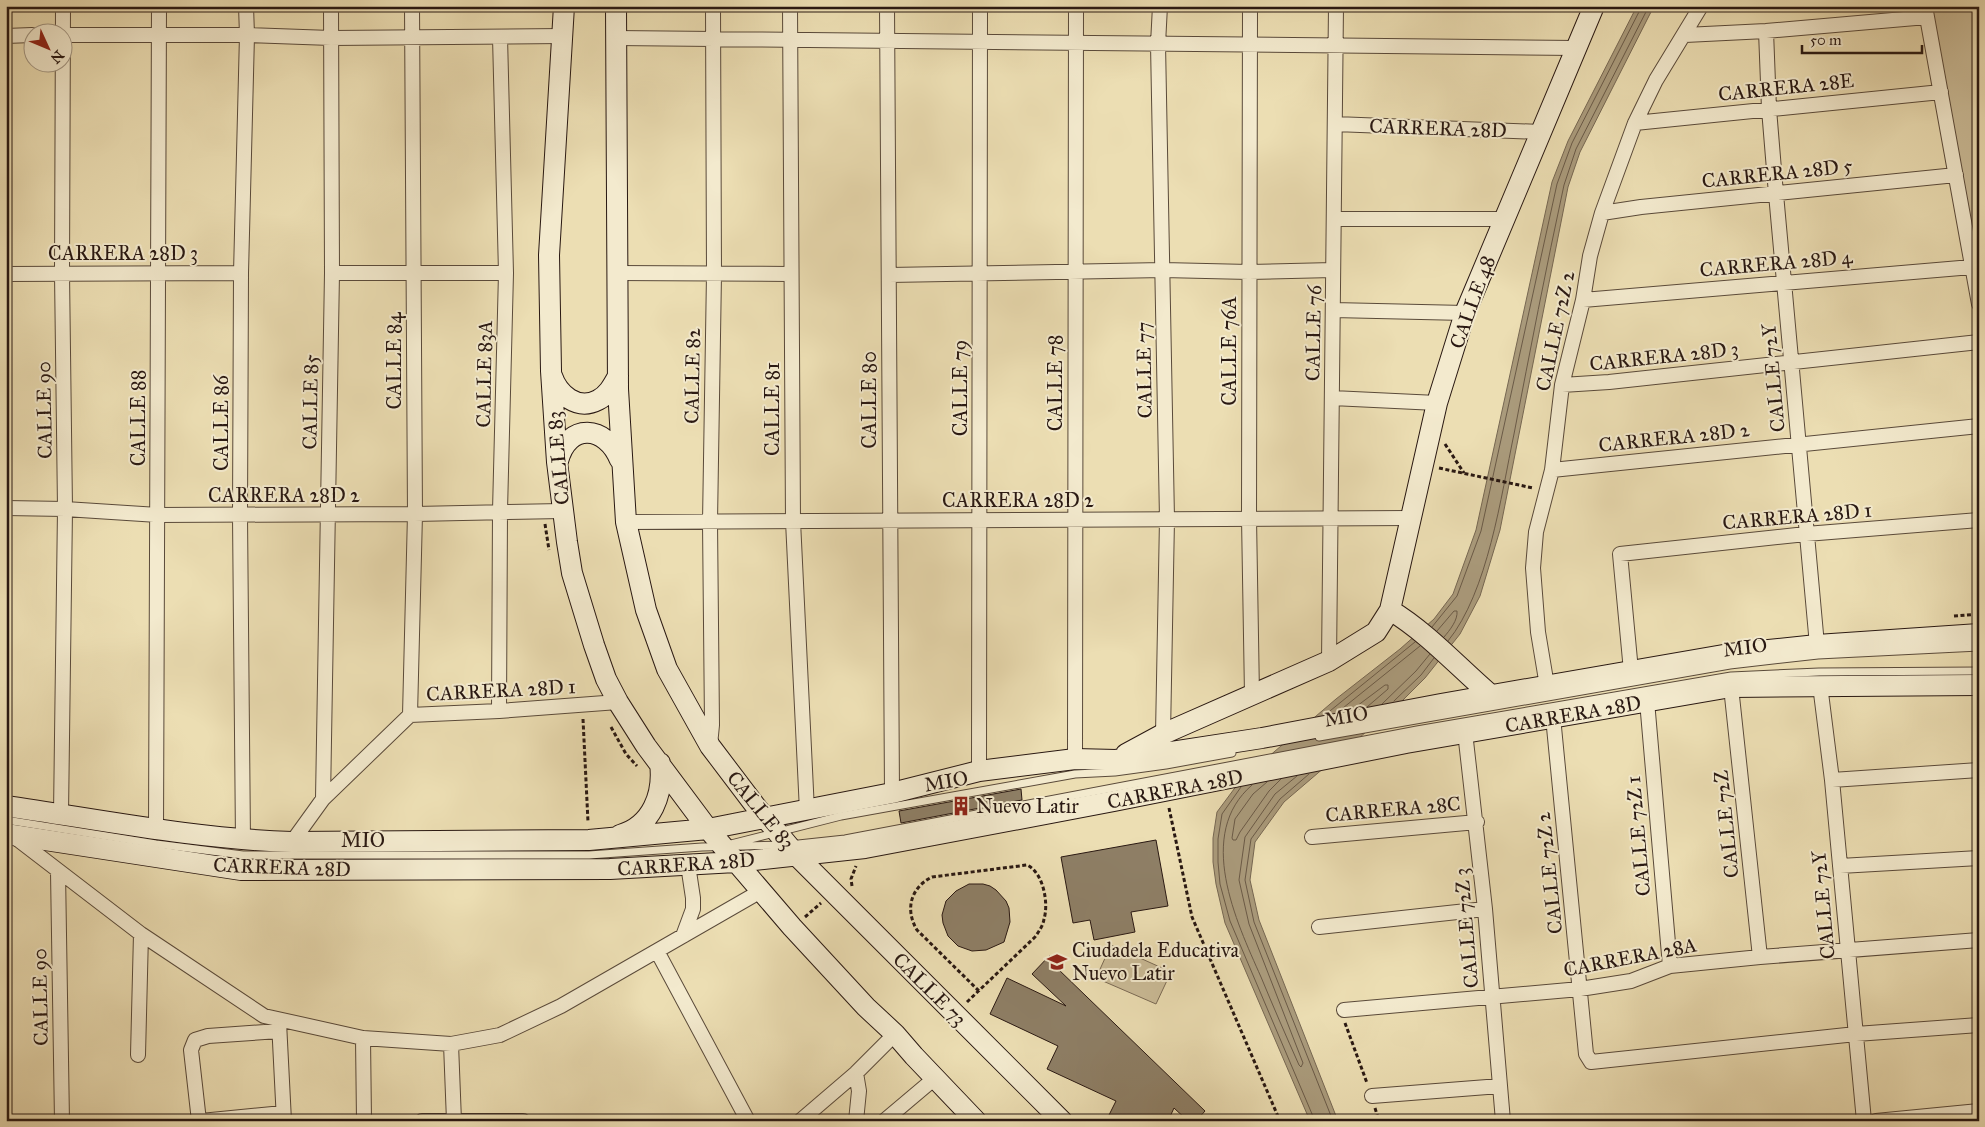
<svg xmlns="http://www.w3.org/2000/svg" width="1985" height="1127" font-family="'IM FELL Great Primer',serif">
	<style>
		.green { fill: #cbbc98; stroke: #7a6a55 }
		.water { fill: #aa9b7c; stroke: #766752 }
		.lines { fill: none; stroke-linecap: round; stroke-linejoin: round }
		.shore { stroke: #6a5a47; stroke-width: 1 }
		.building { fill: #8e7f66; stroke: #291812 }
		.lane-casing { stroke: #5a4a3a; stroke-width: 9 }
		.street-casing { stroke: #5a4a3a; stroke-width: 16 }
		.secondary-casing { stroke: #291812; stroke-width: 22 }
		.path { stroke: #291812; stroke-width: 3; stroke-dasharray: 4 2.5; stroke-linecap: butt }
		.lane { stroke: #f3eace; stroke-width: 7 }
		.street { stroke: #f3eace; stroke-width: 14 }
		.secondary { stroke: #f3eace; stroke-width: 20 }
		.labels { text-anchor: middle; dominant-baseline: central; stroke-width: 4; stroke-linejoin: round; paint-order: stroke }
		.street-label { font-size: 20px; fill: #291812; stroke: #f3eace }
		.poi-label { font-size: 20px; fill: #291812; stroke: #f3eace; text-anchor: start }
	</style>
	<rect width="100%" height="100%" fill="#ecdeb3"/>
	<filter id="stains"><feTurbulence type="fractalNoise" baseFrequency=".004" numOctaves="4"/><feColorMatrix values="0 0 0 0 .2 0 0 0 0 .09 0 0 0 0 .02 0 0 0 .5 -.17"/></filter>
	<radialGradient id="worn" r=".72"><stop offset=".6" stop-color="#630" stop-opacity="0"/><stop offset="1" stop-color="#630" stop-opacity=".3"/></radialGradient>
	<path class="green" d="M1925,6h54v298z
		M1111,945l60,27 -15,32 -60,-26z"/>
	<path class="water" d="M1637,6h17l-74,146 -12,35 -68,343 -20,66 -20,38 -35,44 -25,25 -116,99 -29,40 -5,38 9,40 79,201h-28l-85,-198 -9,-39 -3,-22v-24l4,-26 23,-31 96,-82 64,-50 34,-30 19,-25 23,-64 76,-348 16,-41z"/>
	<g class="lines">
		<path class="shore" d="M1432,627l25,-31 24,-65 76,-347 15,-41 70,-137
			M1437,631l17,-20h3c1,9 -7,19 -13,26
			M1448,641c40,-49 53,-145 66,-207 16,-83 32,-166 50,-249l12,-36 73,-143
			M1394,701l27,-26 13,-17
			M1382,704l34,-33 14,-17
			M1353,709l32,-24h3v4l-21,18
			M1338,712l82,-66
			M1325,715l90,-73
			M1309,774l-29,25 -29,40 -6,41 9,42 79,199
			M1267,782l-14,12 -18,25 -3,19 1,2h3l4,-8 29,-41 12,-12
			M1252,785c-57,49 -16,136 9,192 12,29 25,59 38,88l2,2 2,-4 -54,-139 -10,-44 6,-43 30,-43 22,-18
			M1241,787l-19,27 -4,25v23l2,22 10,37 85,200"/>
	</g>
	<path class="building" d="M1021,789l1,11 -121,23 -2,-12z
		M1156,840l12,66 -37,6 4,20 -41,8 -4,-20 -17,3 -12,-66z
		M969,884h14l7,2 6,4 10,11 3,7 1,14 -6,20 -18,8 -14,1 -14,-5 -10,-10 -5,-13 -1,-8 4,-14 10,-10z
		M1050,955l10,10 -3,3 148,143 -9,10h-8l-14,-13 -6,13h-62l10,-20 -69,-32 11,-23 -68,-32 17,-36 59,28 -34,-32z"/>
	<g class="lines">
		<defs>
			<path id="lane" d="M1319,737l411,-72 88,-10 161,-8
				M6,820l150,24 87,11h346l113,-8 87,-2 56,-6 572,-109 314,-54 88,-4 160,-1
				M731,844l110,-28 234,-42 40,-2 51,-7 66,-12"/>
			<path id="street" d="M790,6l3,515 14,290
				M887,6l5,787
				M1160,6l-2,38 9,475 -4,215
				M1250,6l-1,512 3,177
				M1925,6l54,298
				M1766,31l3,78 7,85 41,451
				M62,35h185l84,3 232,-2
				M1685,35l81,-4 161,-14
				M6,36l26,-1
				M616,38l960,10
				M1635,123l306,-31
				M1335,124l206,8
				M1602,213l39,-6 315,-32
				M1334,219h170
				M332,273h174
				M617,273l174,1
				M6,274l235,-1
				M889,275l274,-5 86,2 84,-2
				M1583,300l389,-33
				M1333,310l132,3
				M1562,385l47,-3 370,-40
				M1332,398l105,5
				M1552,470l427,-44
				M6,508l59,1 93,6 257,-1 147,-3
				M626,522l784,-4
				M1329,661l7,-655
				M1631,671l-11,-117 186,-20 173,-14
				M1820,685l12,95 32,341
				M1547,686l-9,-54 -5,-64 3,-36 16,-62 10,-85 21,-85 7,-44 12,-43 33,-90 21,-43 45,-74
				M1731,687l29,270
				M1647,701l23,265
				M499,711l1,-200 6,-238 -6,-236
				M410,715l5,-201 -3,-508
				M1553,717l33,337 5,8 265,-28 123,-9
				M1465,732l20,177 18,212
				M710,745l2,-20 -2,-203 4,-248 -1,-268
				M1075,759l1,-753
				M979,771l1,-765
				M1832,780l147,-10
				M323,799l9,-526 -1,-267
				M61,814l4,-305 -3,-236 1,-267
				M156,830l3,-824
				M12,835l129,99 123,82 99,22 88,6 49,-9 61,-29 200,-115
				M1312,837l165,-15
				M243,841l-3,-325 1,-243 6,-238 -1,-29
				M292,842l31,-43 87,-84 89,-4 119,-9
				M1840,866l139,-8
				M58,872l4,249
				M1319,927l166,-18
				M683,936l10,-27v-11l-5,-33
				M657,951l91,170
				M1344,1010l236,-21 51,-8 39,-15 90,-9 219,-17
				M279,1022l5,99
				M363,1038l1,83
				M451,1044l3,77
				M138,1055l3,-121
				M856,1073l3,18 -3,30
				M1372,1096l128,-10
				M199,1121l-8,-71 4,-10 13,-4 71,-5
				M201,1121l82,-8
				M422,1121h101
				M800,1121l56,-48 39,-39
				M884,1121l51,-43
				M1876,1121l103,-10"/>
			<path id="secondary" d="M564,6l-15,249 2,116 6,91 10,80 5,31 22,72 12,34 12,23 28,44 62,83 84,98 74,80 29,27 19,22 62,65
				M616,6l2,383 8,133 20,88 21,59 43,77 47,62 41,49 264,264
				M552,376c6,18 25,35 46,24 10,-5 15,-15 20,-24
				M558,461c10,-39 48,-36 62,-1
				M1390,610c38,23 68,57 102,86
				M1126,754l37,-20 166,-73 47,-29 14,-22 47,-207 28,-90 129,-307
				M6,806c96,14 190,33 286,36l297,-2 119,-11 184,-36 87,-22 96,-12 41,1 49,-7 97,-15 179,-34 288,-50 88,-9 162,-11
				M6,834l235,36 369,-1 126,-7 129,-14 249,-47 292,-58 325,-56 248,-2
				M620,835c32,-9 44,-41 40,-72"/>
		</defs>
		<use href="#lane" class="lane-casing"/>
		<use href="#street" class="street-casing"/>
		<use href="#secondary" class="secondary-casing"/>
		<path class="path" d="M1445,444l19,29
			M1439,468l94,20
			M545,524l4,26
			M1954,616l25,-2
			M583,719l5,103
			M611,727l15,27 11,12
			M1169,808l23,109 88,204
			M852,886l-1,-7 5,-13
			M805,917l16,-14
			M967,1002l68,-65c4,-6 8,-11 9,-18 5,-16 -1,-47 -17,-54l-95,12c-22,11 -27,33 -15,53l62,61
			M1345,1023l22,60
			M1375,1108l4,13"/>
		<use href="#lane" class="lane"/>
		<use href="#street" class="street"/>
		<use href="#secondary" class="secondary"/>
	</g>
	<defs>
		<symbol id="building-bare" viewBox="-9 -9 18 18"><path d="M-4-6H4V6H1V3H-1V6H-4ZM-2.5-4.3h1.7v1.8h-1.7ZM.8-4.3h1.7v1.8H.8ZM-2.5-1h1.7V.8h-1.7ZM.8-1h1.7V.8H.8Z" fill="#8f2418" stroke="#f3eace" stroke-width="2.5" paint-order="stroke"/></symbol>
		<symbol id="university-bare" viewBox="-9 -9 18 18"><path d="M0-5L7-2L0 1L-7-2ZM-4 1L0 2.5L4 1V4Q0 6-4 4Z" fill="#8f2418" stroke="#f3eace" stroke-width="2.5" paint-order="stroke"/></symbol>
	</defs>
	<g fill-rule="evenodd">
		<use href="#building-bare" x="947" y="792" width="28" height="28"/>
		<use href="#university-bare" x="1043" y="948" width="28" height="28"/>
	</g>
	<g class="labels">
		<g class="street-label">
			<text transform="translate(1786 87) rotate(-6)">CARRERA 28E</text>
			<text transform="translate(1438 128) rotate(2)">CARRERA 28D</text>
			<text transform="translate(1777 173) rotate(-6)">CARRERA 28D 5</text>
			<text x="123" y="253">CARRERA 28D 3</text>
			<text transform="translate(1776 263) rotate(-5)">CARRERA 28D 4</text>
			<text transform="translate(1472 302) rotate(-70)">CALLE 48</text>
			<text transform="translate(1555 331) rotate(-78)">CALLE 72Z 2</text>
			<text transform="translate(1313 333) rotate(-89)">CALLE 76</text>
			<text transform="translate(1229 351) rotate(-90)">CALLE 76A</text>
			<text transform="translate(1664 356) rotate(-6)">CARRERA 28D 3</text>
			<text transform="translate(394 361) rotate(-90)">CALLE 84</text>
			<text transform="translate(1144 370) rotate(-91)">CALLE 77</text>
			<text transform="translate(484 374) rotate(-89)">CALLE 83A</text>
			<text transform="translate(692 376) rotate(-89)">CALLE 82</text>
			<text transform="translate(1773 378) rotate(-95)">CALLE 72Y</text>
			<text transform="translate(1055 383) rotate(-90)">CALLE 78</text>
			<text transform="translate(960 388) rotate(-90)">CALLE 79</text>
			<text transform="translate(869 400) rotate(-90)">CALLE 80</text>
			<text transform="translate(310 402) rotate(-89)">CALLE 85</text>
			<text transform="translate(772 409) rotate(-90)">CALLE 81</text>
			<text transform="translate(44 410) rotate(-91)">CALLE 90</text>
			<text transform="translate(138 418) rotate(-90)">CALLE 88</text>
			<text transform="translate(221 423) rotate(-90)">CALLE 86</text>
			<text transform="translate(1674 437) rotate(-6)">CARRERA 28D 2</text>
			<text transform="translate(558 458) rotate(-95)">CALLE 83</text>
			<text x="284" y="495">CARRERA 28D 2</text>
			<text x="1018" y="500">CARRERA 28D 2</text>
			<text transform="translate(1797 516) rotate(-5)">CARRERA 28D 1</text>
			<text transform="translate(1745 647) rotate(-7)">MIO</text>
			<text transform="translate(501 690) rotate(-3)">CARRERA 28D 1</text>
			<text transform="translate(1573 714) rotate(-10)">CARRERA 28D</text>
			<text transform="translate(1346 716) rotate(-10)">MIO</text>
			<text transform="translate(946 781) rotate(-10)">MIO</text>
			<text transform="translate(1175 789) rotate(-11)">CARRERA 28D</text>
			<text transform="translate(1393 809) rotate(-5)">CARRERA 28C</text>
			<text transform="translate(761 810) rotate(51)">CALLE 83</text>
			<text transform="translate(1726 824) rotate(-96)">CALLE 72Z</text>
			<text transform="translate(1638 836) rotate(-95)">CALLE 72Z 1</text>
			<text x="363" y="840">MIO</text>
			<text transform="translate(686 864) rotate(-4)">CARRERA 28D</text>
			<text transform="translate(282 867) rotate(2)">CARRERA 28D</text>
			<text transform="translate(1549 873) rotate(-96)">CALLE 72Z 2</text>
			<text transform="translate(1823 905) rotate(-95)">CALLE 72Y</text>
			<text transform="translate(1466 928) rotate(-95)">CALLE 72Z 3</text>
			<text transform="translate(1630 957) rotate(-11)">CARRERA 28A</text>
			<text transform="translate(930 989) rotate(45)">CALLE 73</text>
			<text transform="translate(40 997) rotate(-91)">CALLE 90</text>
		</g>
		<g class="poi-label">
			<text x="976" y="806">Nuevo Latir</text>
			<text x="1072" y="950">Ciudadela Educativa<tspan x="1072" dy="23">Nuevo Latir</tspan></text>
		</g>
	</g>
	<rect width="1985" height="1127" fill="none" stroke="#ecdeb3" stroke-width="25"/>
	<rect x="8" y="8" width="1970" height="1112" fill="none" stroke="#291812" stroke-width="2.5"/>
	<rect x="12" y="12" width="1960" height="1102" fill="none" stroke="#291812"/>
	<g transform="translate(48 48) rotate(134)"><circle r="24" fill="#f3eace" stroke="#a29683"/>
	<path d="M0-4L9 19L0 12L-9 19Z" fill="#8f2418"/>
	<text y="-8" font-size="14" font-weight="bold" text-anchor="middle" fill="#291812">N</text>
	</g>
	<path d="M1802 45v8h120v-8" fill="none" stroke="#291812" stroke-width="2.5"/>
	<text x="1810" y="45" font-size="15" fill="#291812" stroke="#f3eace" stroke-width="4" paint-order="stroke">50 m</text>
	<rect width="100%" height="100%" filter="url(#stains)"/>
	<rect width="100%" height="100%" fill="url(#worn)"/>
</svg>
